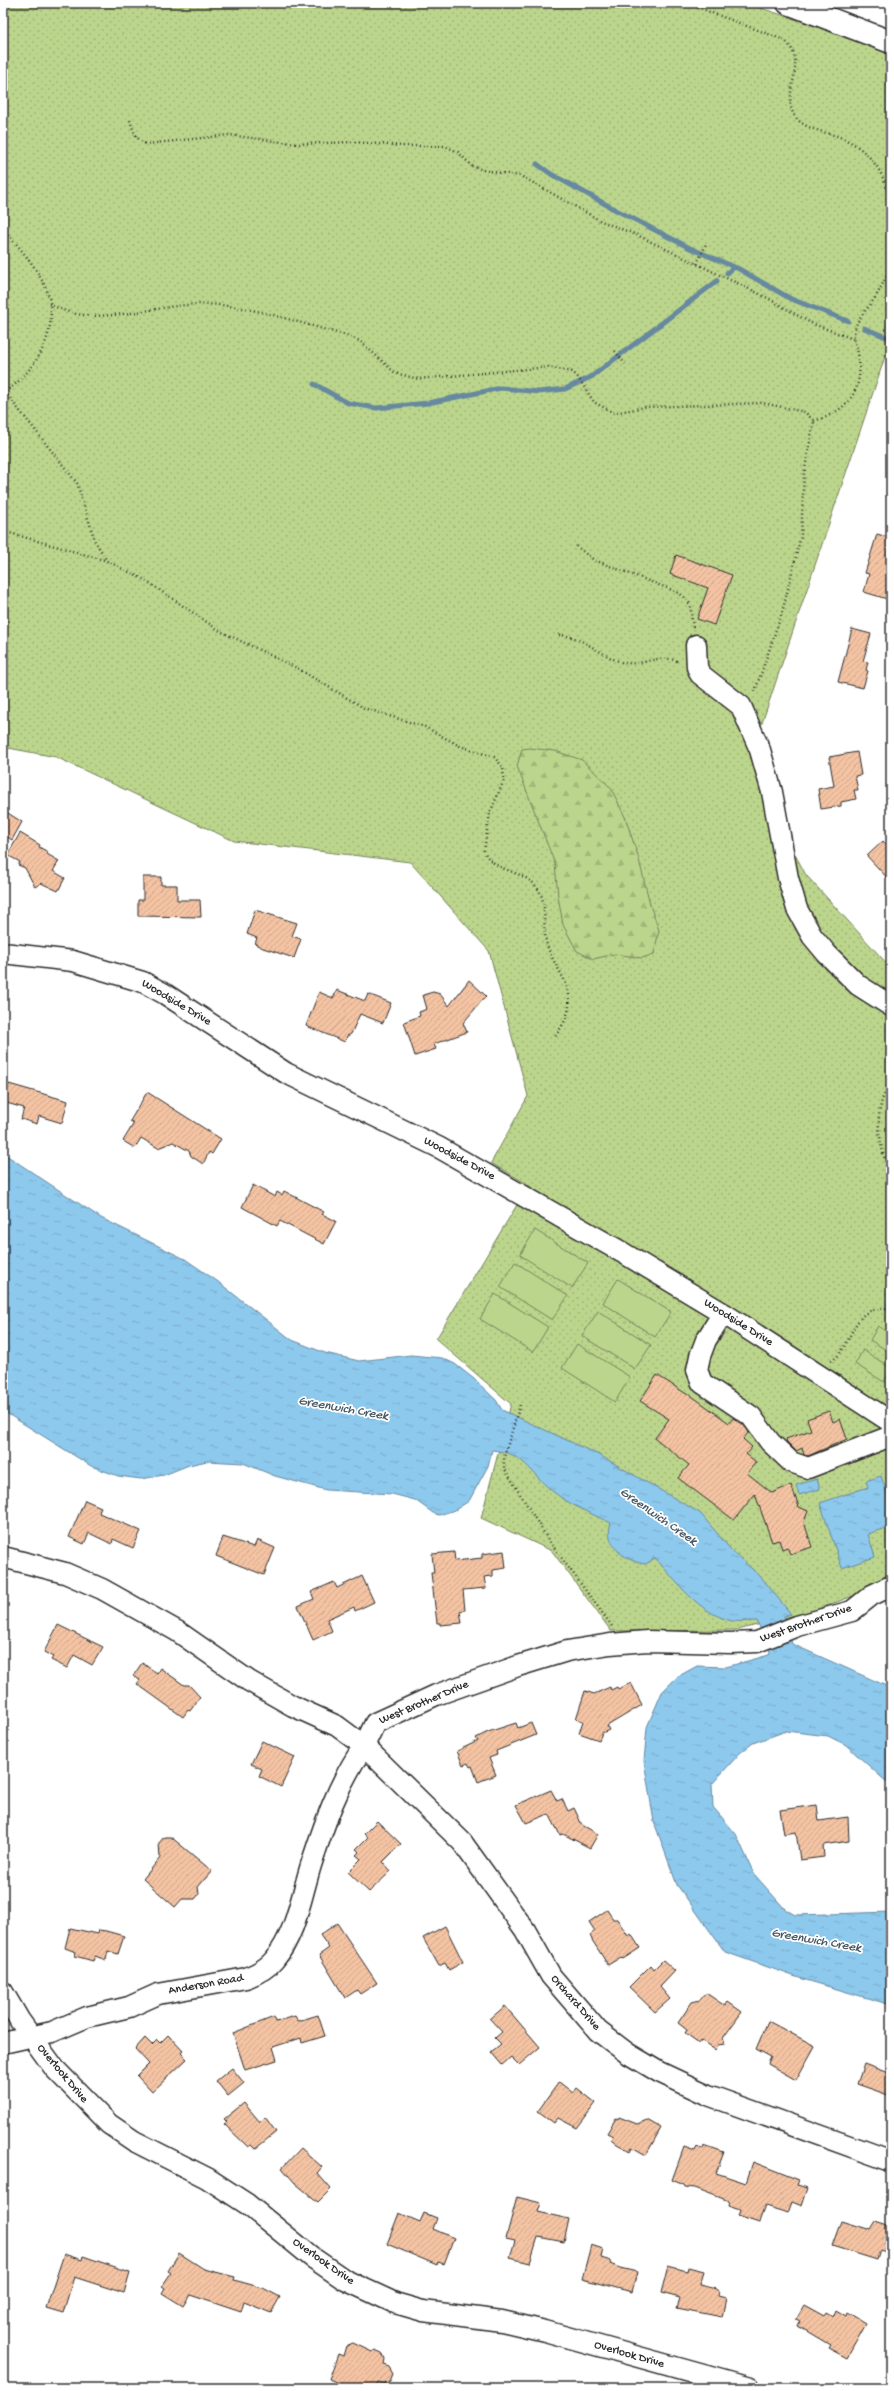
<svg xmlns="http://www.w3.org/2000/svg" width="894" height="2391" font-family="'Gochi Hand',sans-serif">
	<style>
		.grass { fill: url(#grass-dots); stroke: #74805c }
		.forest { fill: url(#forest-firs); stroke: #74805c }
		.garden { fill: #bcd58c; stroke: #74805c }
		.water { fill: url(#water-ripples); stroke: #66899f }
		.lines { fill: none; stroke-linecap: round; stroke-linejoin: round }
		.stream { stroke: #66899f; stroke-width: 5 }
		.building { fill: url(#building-hatch); stroke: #2b2b2b }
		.minor-casing { stroke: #2b2b2b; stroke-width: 23 }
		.major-casing { stroke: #2b2b2b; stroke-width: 25 }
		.path { stroke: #2b2b2b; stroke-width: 2.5; stroke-dasharray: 1 3; stroke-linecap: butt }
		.minor { stroke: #fff; stroke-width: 20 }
		.major { stroke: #fff; stroke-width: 22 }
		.labels { text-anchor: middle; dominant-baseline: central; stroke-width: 3.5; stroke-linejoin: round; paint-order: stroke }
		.street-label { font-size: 12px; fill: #2b2b2b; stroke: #fff }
		.water-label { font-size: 13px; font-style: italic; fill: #485a65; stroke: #fff }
	</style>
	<defs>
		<pattern id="grass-dots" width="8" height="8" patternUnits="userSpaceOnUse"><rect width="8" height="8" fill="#bcd58c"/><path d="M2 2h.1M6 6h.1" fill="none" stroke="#a2b779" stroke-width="1.8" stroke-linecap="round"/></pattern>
		<pattern id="forest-firs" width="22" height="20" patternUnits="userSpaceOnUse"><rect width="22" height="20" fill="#bcd58c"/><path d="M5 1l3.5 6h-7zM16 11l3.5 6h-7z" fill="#a2b779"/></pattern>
		<pattern id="water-ripples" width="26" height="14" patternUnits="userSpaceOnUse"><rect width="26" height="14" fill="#8dc8ed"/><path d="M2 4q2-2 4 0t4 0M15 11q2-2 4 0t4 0" fill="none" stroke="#7aaccb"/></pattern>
		<pattern id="building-hatch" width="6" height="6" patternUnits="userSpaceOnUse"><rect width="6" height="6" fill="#f4c3a3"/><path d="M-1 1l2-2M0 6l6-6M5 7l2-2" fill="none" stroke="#d1a88c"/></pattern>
	</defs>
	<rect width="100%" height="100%" fill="#fff"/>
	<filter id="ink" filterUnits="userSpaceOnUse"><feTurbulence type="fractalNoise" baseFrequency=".025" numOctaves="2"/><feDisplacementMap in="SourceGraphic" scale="8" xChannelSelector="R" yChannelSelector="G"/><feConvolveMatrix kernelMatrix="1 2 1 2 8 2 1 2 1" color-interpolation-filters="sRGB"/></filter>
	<g filter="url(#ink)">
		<path class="grass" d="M3,3h743l145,48v288l-130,387 30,121 15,28 85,93v605l-19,16 -57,21 -77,20 -127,1 -59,-80 -71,-33 30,-114 -75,-65 93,-154 -38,-22 37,-67 -39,-145 -79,-89 -176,-21 -178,-84 -53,-10z"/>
		<path class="forest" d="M530,748l25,3 27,9 29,28 14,29 13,39 13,52 8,22 -5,24 -12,4 -27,-4 -22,5 -16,-8 -14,-26 -5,-29 -3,-32 -38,-98 5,-17z"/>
		<path class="garden" d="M535,1230l53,33 -16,25 -52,-33z
			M515,1262l53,34 -16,24 -52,-33z
			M618,1279l53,33 -16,25 -52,-34z
			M495,1294l53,33 -15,25 -53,-33z
			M598,1311l53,34 -16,24 -53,-33z
			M878,1326l13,9v18l-21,-13z
			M577,1344l53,33 -15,25 -53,-34z
			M863,1350l28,18 -7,14 -29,-18z"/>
		<path class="water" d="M3,1153l98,65 84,41 32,22 75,59 33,13 34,8 52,-6 31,3 13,6 19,15 22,21 6,10 99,46 99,57 32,38 29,26 30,37 -7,2 8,28 99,44v98l-45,-41 -18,-9 -42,-5 -33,12 -13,10 -28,31 1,23 23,27 18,40 31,35 10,6 96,-3v93l-95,-28 -71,-25 -48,-67 -23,-63 -10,-61 3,-34 15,-35 15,-15 20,-11 29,1 43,-12 1,-4 -13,-30c-8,0 -18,1 -25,0 -34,-8 -55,-39 -77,-63l-9,6c-20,-2 -43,-19 -35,-41 -21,-10 -42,-18 -60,-33 -23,-19 -25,-36 -59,-40l-4,16 -19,35 -14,9 -16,5 -6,-2 -18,-13 -23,-6 -66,-4 -51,-14 -32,-13 -36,-2 -18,4 -25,10 -23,4 -23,-3 -27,-10 -88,-55z
			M881,1476l10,29v21l-23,8 7,23 -33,11 -22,-65 48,-16 -2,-6z
			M817,1479l3,10 -21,6 -3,-10z"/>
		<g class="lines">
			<path class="stream" d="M537,164l14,10 65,36 74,38 49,21 52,30 57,22
				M727,273l7,-6
				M864,328l27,11
				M314,384l34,19 28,5 52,-5 73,-15 38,4 26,-3 26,-12 126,-96"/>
		</g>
		<path class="building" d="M877,534l14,4v47l-4,14 -23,-7 5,-18 -4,-1z
			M676,555l56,20 -18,50 -17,-6 11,-31 -38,-14z
			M852,629l19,5 -8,27 5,1 -2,8 2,1 -5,17 -25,-6z
			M857,752l4,23 -6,1 3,14h-4l2,9 -15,3v4l-20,3 -3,-20 16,-3 -5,-29z
			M3,810l19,12 -10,18 -9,-6z
			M20,833l20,12 -1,2 9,5 -1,2 12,7 -6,10 12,7 -7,13 -17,-8 -6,4 -10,-19 -7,-3 2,-3 -11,-6 -1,-2z
			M883,841l8,9v32l-24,-26z
			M143,877h18v8h16v15h23l1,17 -63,-1v-16h5z
			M255,910l42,13 -5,13 9,3 -7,19 -31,-10 -8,-4 2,-6 -10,-4z
			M469,980l17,16 -23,27 4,9 -33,12 2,5 -21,7 -11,-34 16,-6 -1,-4 8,-3 -4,-14 10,-3 7,2 9,12z
			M337,990l28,11 3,-7 23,9 -8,20 -23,-9 -9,20 -4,2 -2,6 -39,-16 13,-34 14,6z
			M9,1084l59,17 -6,22 -23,-7 -2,8 -16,-5 3,-11 -21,-6v-16l5,1z
			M147,1092l74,47 -9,15 -3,-2 -6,12 -12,-8 -2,-5 -16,-9 -15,6 -17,-10 -6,10 -12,-7 11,-18 -4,-2z
			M253,1185l22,12 2,-5 5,3 2,-4 40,21 -2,2 14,7 -12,23 -44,-23 -3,5 -35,-19z
			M657,1375l31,20 1,-1 40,29 4,-5 10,6 6,8 -6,7 9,8 -6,7 10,8 -9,11 25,20 19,-8 8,22 9,4 -4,11 8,25 -22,7 -3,-7 -5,2 -3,-9 -7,2 -17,-48 -21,26 -56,-42 11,-13 -34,-27 14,-19 -29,-18z
			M829,1411l4,11 7,-3 7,20 -39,17 -4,-1 -2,-7 -6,3 -9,-9 -1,-3 25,-9 -4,-11z
			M85,1500l16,7 -2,6 42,18 -8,17 -20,-9 -1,5 -23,-11 -5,11 -15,-7z
			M223,1537l31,10 3,-7 18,8 -11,27 -48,-19z
			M504,1551l2,17 -13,2v6l-9,1 2,11 -23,2 2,20 -5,1 2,12 -22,2v-2h-3l-6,-50h3l-2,-19 22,-2 1,9 27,-3v-4z
			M362,1576l12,26 -19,9 -1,-4 -27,12 5,12 -19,9 -15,-34 16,-7 -3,-7 23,-10 3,6z
			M58,1625l45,22 -11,18 -18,-10 -7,13 -16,-8 2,-3 -9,-5z
			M142,1663l15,10 3,-5 24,17h5l11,12 -10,14 -2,-1 -5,7 -46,-33 3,-4 -7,-4z
			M631,1683l11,22 -35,21 2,4 -7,3 -3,7 -20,-7 4,-12 -7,-2 9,-28 9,3 16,-7 1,3 6,-3 1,2z
			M516,1723l2,5 13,-5 5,12 -40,16 1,4 -8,3 7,17 -18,7 -6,-16 -2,1 -2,-4 -5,2 -6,-14 21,-10 -2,-3 12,-6z
			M262,1741l33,16 -14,30 -22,-11 3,-7 -11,-5z
			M551,1790l6,11 5,-2 6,12 6,-3 8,17 16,9 -8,14 -27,-14 -3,1 -11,-21 -23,9 -10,-18z
			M817,1805l2,16 29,-4 1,24 -26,4 1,12 -24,3 -4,-28 -12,2 -4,-24z
			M377,1821l24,23 -18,18 8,9 -22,21 -21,-20 13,-13 -5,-4 3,-3 -3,-3 12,-12 -4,-3z
			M164,1837h7l41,34 -14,16 1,7 -4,5h-13l-7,8 -32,-28 17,-21 -1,-15z
			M607,1910l6,9h4l11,17 3,-2 9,14 -17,11 -2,-2 -13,8 -16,-25 -2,-5 5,-4 -6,-9z
			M337,1923l40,60 -17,11 -3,-4 -12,8 -26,-43 10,-7 -9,-13z
			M445,1926l18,36 -14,8 -4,-7 -6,3 -16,-28z
			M70,1928l28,6 1,-4 7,1 18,5 -6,18 -10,-3 -2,9 -11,-4 -2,5 -18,-5 1,-4 -11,-4z
			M663,1960l12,11 -15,16 10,12 -15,13 -26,-25 22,-22 3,4z
			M706,1993l19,13 3,-4 14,10 -19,26 2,6 -7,1 -3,5 -14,-10 -2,3 -14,-10 2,-3 -9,-7 14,-21 8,-2z
			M505,2006l35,41 -21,18 -8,-8 -9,8 -11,-13 10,-8 -6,-6 7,-6 -12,-13z
			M318,2015l7,21 -23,7 -1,-5 -28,9 4,13 -32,10 -12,-37 41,-16 2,5 19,-6 3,5z
			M768,2021l47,25 -19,34 -28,-16 3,-7 -15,-8z
			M168,2035l15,16 -2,2 6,6 -35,33 -15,-16 12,-12 -14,-15 10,-11 7,7 5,-5 3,3z
			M864,2064l27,10v22l-34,-12z
			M232,2068l12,15 -16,13 -12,-15z
			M559,2082l14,11 4,-5 19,15 -19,25 -19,-10 -4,5 -16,-12z
			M244,2103l16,19 5,-5 11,15 -21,17 -4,-4 -3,2 -24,-23 3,-2 -3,-3z
			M619,2117l18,7 10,-4 14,8 -15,27 -14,-8 -2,4 -13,-7 -6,-5 2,-3 -6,-3 9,-15 2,1z
			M704,2145l20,7 -8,21 30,10 7,-21 46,18 -2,5 11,3 -6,18 -10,-4 -4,11 -23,-7 -6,16 -21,-7 2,-6 -12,-4 1,-4 -34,-13 -10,-1 -1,-2 -12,-5 12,-33 11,4 2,-4 6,2z
			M301,2148l21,19 -5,6 14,16 -13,13 -23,-19 -13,-15z
			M517,2197l24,6 -3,9 31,7 -5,23 -26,-5 -8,26 -20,-5 5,-18 -9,-2z
			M399,2213l21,9 4,-9 13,5 -4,11 21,9 -10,26 -6,-2 -1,3 -50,-21z
			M841,2221l29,9 5,-8 16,5v27l-11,-4 -3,10 -45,-14z
			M591,2245l12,4 -2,9 10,3 -1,3 10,4 17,4 -5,20 -50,-13z
			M179,2253l25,16 31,8 -1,3 29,8 17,9 -9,16 -27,-11 -3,10 -51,-17 -7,11 -21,-13 3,-5 -3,-2 9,-13 -3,-2z
			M64,2254l18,6 1,-4 47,16 -6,21 -50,-16 -11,36 -17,-5z
			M668,2266l19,5 1,-4 16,4 -4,13 17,4 2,2 -1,6 8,2 -4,19 -45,-9 3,-10 -19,-5z
			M804,2305l20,11 2,-3 7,4 3,-7 10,6 2,-3 18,11 -19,34 -19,-10 2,-3 -32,-19 2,-5 -4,-2z
			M353,2343l19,9 3,-2 7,3 3,7 -1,5 5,2 4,7 -3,7 -7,3 -5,-2 -2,6h-27l-20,-9 9,-25 5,2 3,-10z"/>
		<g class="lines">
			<defs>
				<path id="minor" d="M696,645l1,22 3,7 41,32 6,14 13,30 12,42 16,86 9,31 15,27 15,18 31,31 33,21
					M3,953l70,8 70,21 22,12 121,79 152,74 187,107 98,59 168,109
					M723,1313l-17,27 -6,16 -3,14 5,13 49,33 19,26 21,20 17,6 83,-32
					M3,1557l62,16 37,16 75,42 72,50 44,25 44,20 27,20 11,-23 61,-28 82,-29 49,-15 43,-7 37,-3 83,2 27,-1 40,-16 55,-15 20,-16 19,-9
					M3,1992l17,29 35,48 54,55 25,17 73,37 40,26 66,54 32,22 50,23 28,8 79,10 43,10 205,57
					M3,2043l49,-11 35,-15 42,-10 29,-13 88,-16c10,-4 21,-9 28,-18 22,-26 27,-63 37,-95 14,-43 27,-82 53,-119l98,96 63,88 26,46 47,55 29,22 32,19 49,23 183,66"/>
				<path id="major" d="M788,3l103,39"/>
			</defs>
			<use href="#minor" class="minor-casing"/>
			<use href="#major" class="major-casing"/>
			<path class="path" d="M686,3l98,37c26,22 -3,51 10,75 8,14 32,17 46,22 29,12 43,34 51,62
				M130,120c3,10 6,21 17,24l82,-9 69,9 56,-2 49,4h42l13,6 14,14 11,4 38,6 80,45 36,14 60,29 67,32 47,27 42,16
				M3,229c17,19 37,41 45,65 12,38 -14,80 -45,99
				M697,264l9,-20
				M49,304c7,3 13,6 20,8 38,12 96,-9 138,-8 47,2 94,20 139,31l14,6 35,32 23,6 130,-12 24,5 5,4 17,26 20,11 31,-6 118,-4 42,9 9,9 -10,53 -3,62 -19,77 -28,81
				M615,351l10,13
				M5,392l72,91 18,58 12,20
				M814,421c34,-10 51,-31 44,-68 -2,-9 -6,-14 -3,-23 2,-12 11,-19 17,-28 8,-11 13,-23 19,-35
				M3,531l104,30 38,19 75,51 77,37 67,40 61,19 35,19 34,11 9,10 1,13 -14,33 -6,37c6,21 38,20 51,35 14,16 7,38 11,56 5,24 26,39 23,65 -1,12 -9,23 -15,33
				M576,546l18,14 81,31c21,12 14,16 18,37
				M559,635c24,1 39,19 62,27 20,6 38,-10 58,0
				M891,1084c-20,24 -12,64 0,92
				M831,1361c19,-11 19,-41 39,-50 5,-2 11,-2 16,-3l5,-11
				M520,1405l-16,52v11l45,73 63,85"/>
			<use href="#minor" class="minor"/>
			<use href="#major" class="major"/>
		</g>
	</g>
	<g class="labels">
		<g class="street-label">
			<text transform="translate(176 1003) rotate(31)">Woodside Drive</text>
			<text transform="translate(459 1159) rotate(28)">Woodside Drive</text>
			<text transform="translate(738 1323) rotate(32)">Woodside Drive</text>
			<text transform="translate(806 1624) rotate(-19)">West Brother Drive</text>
			<text transform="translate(424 1703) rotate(-23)">West Brother Drive</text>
			<text transform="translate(206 1985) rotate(-10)">Anderson Road</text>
			<text transform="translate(575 2003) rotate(49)">Orchard Drive</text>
			<text transform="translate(62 2074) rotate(50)">Overlook Drive</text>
			<text transform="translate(323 2262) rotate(35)">Overlook Drive</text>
			<text transform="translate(629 2355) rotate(16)">Overlook Drive</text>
		</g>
		<g class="water-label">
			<text transform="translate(343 1409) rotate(10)">Greenwich Creek</text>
			<text transform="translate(658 1517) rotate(35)">Greenwich Creek</text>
			<text transform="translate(816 1941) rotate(10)">Greenwich Creek</text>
		</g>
	</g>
	<rect width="894" height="2391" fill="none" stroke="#fff" stroke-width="16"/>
	<rect x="8" y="8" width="878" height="2375" fill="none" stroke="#2b2b2b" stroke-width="1.5" filter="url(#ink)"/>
</svg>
